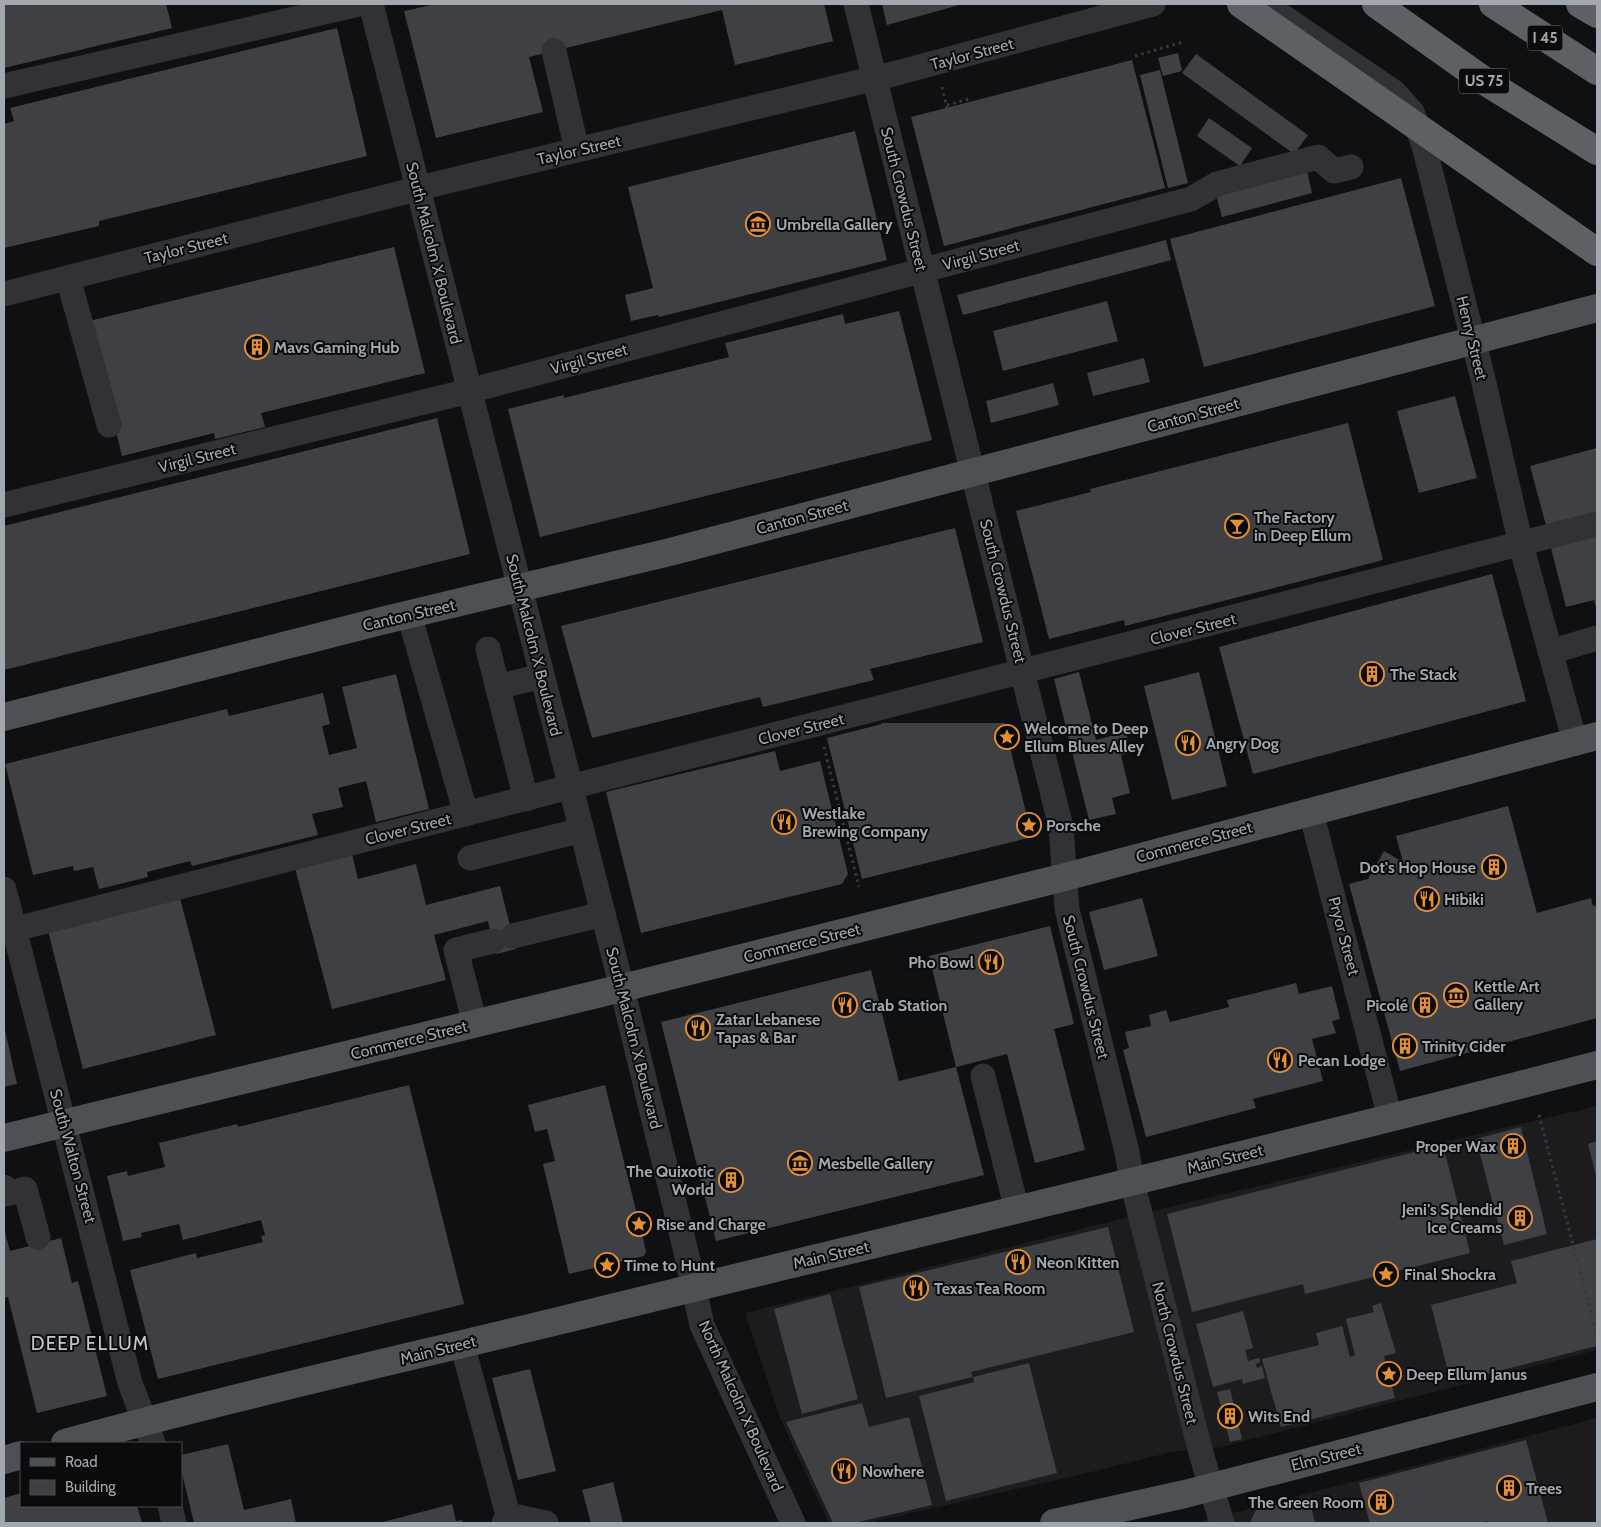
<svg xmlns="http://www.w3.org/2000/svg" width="1601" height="1527" font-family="Cabin,sans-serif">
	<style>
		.built { fill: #1c1c1e }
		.building { fill: #3f4044 }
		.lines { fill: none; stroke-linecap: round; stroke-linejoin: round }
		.path { stroke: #37393c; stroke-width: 3; stroke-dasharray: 2.5 4; stroke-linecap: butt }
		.minor { stroke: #313235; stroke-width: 25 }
		.major { stroke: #4d5054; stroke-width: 28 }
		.highway { stroke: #5d6166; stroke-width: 28 }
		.highway-bridge { stroke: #5d6166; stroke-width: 28 }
		.labels { text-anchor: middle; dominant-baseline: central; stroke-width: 4; stroke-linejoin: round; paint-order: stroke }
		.shield { fill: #0b0b0c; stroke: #75797f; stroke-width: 1 }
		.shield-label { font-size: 15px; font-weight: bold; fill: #a2a8b0 }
		.street-label { font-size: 16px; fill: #a2a8b0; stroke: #0b0b0c }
		.poi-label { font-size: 16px; font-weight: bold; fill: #a2a8b0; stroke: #0b0b0c; text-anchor: start }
		.quarter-label { font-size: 19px; letter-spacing: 1px; fill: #c2c7cd; stroke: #0b0b0c }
	</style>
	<rect width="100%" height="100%" fill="#0f1011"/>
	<path class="built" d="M1597,1106v244l-376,97 -50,5 -84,21 -220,50h-38l-48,-103 -36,-107 412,-103z
		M1597,1418v105h-403l255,-66z"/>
	<path class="building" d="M4,4h162l6,24 -168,40z
		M436,4h388l9,37 -98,24 -13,-55 -193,47 14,55 -107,26 -32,-127z
		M882,4h81l-76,21z
		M337,28l30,128 -268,65v5l-95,22v-124l10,-3 -4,-13z
		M1178,53l4,18 -19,5 -5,-18z
		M1196,54l112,81 -14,19 -112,-81z
		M1132,60l33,128 -221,58 -33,-129z
		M1160,70l28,113 -20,5 -28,-113z
		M1209,118l43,30 -12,18 -43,-30z
		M855,131l32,129 -228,57 -1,-2 -27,6 -6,-26 28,-7 -25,-101z
		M1307,171l5,22 -90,24 -6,-22z
		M1401,178l34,128 -231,61 -34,-128z
		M1166,240l5,20 -208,55 -6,-20z
		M394,247l31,126 -164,40 4,14 -50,12 -1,-6 -92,23 -33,-135z
		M1107,301l11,40 -115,30 -10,-40z
		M899,311l33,129 -392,97 -32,-128 56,-14v3l165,-41 -4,-14 118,-29 2,10z
		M1144,358l6,24 -57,14 -6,-23z
		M1053,383l6,22 -68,18 -5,-22z
		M1455,396l22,82 -58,15 -22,-82z
		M437,418l33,136 -466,116v-144z
		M1348,423l35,137 -258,66 -1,-6 -75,19 -33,-128 75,-19 -1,-3z
		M1597,448v67l-50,14 -17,-63z
		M955,528l28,114 -113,27 4,11 -111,27 -3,-10 -168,41 -31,-112z
		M1597,535v76l-3,-11 -28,7 -15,-59z
		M1492,574l34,127 -273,73 -34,-127z
		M1079,672l17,68 30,-8 5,21 -10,2 9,38 -18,5 4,16 -27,6 -35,-141z
		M1199,672l28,114 -55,14 -28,-114z
		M396,674l33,135 -53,13 -10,-41 -28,7 5,19 -31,7 6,21 -126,31 -2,-5 -43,11 1,5 -49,12 -6,-22 -19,4 -1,-5 -40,9 -28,-111 222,-55 2,7 94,-23 7,31 -8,2 7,29 28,-7 -15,-61z
		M882,723h122l28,114 -170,42 -35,-141 55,-14z
		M775,751l5,20 40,-10 28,113 -6,10 -201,49 -35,-141z
		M1508,806l29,107 54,-15 2,8 4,-1v113l-197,53 -51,-187 19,-5 16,-28 19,11 -7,-26z
		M352,854l6,25 58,-15 10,41 74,-19 16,63 -20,5 -8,-33 -54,14 12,45 -114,29 -37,-141z
		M180,898l36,137 -133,34 -35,-138z
		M1142,898l16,58 -54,14 -15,-58z
		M1050,926l24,98 -20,5 31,121 -50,13 -28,-109 -51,13 -27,-111z
		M871,970l28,111 57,-14 28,108 -268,66 -55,-219z
		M1296,983l3,11 33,-8 8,33 -8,2 4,12 -24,6 11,42 -70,18 3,9 -110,29 -23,-87 6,-2 -4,-16 26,-6 -2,-11 17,-5 4,12 59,-15 -2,-7z
		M5,1030l12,54 -13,3v-56z
		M409,1085l55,219 -306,75 -28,-109 66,-17 1,5 66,-16 -2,-6 4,-1 -4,-15 -78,20 -4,-16 -38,9 1,4 -19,4 -16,-65 20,-5 1,5 37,-9 -6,-24 78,-19 1,3z
		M605,1085l41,166 -2,5 -75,18 -26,-110 12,-3 -8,-32 -12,3 -7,-27z
		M1521,1127l26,107 -43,11 -28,-106z
		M1597,1141v38l-9,-35z
		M1443,1145l27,108 -165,41 -2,-10 -111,28 -25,-98z
		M1108,1227l26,105 -163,40 2,5 -87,21 -27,-111z
		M4,1228l6,23 51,-13 11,45 6,-2 29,115 -70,17 -29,-116 -4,1z
		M1597,1239v107l-146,37 -20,-78 86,-22 -6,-22z
		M830,1294l28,105 -56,15 -28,-105z
		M1381,1303l15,50 -12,3 11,42 -114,29 -19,-68 57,-14 -3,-12 26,-7 8,31 5,-2 -9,-36 28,-7 -2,-6z
		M1243,1311l10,37 -8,2 3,11 11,-3 1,4 -4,2 1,4 5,-2 3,12 -22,6 -1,-5 -29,8 -17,-63z
		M1029,1363l28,110 -111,28 -27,-105 55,-14 -1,-5z
		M530,1369l26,102 -38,9 -26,-102z
		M1230,1389l12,50 -12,3 -13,-50z
		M862,1403l7,24 40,-10 23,88 -78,18h-21l-47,-101z
		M1526,1440l22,83h-59l-1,-2 -9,2h-109l-11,-40z
		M228,1444l16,66 47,-11 5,24h-102l-13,-54v-14z
		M613,1482l10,41h-32l-9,-33z
		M21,1493v13h116l5,17h-138v-25z
		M1309,1497l6,26h-63l-1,-3 5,-10z
		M452,1504l4,17 6,-1 1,3h-84z"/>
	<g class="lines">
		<path class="path" d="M1135,56l48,-14
			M942,87l5,21
			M947,105l22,-6
			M824,747l35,140
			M1539,1115l58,221"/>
		<path class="minor" d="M371,4l251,984 64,264 16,73 91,198
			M856,4l205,823 6,82 60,243 5,30 69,271 21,70
			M1264,4l130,88 18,20 12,34 59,233 38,166 54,197
			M554,51l23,99
			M4,86l355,-82
			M68,278l41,147
			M4,294l440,-112 453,-109 256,-69
			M4,505l465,-114 722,-192 26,-15 101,-27 16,14 17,-4
			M409,614l57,200
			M488,649l38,150
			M1550,652l47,-14
			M497,687l45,-11
			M1311,812l79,306
			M470,858l112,-28
			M4,889l126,494 23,60
			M4,932l1593,-408
			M513,936l90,-22
			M475,1024l-19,-74 37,-9
			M983,1076l34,134
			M4,1187l2,7 19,-5 13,48
			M462,1344l46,171
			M170,1506l4,17
			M504,1523l4,-8 38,8"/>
		<path class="major" d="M4,717l377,-96 289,-69 927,-244
			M4,1138l618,-150 443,-111 532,-141
			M65,1443c163,-45 328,-82 493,-122 346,-85 694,-166 1039,-256
			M4,1460l17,-5
			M1054,1523l131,-29 412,-107"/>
		<path class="highway" d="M1376,4l110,78 111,69
			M1493,4l104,67
			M1580,4l17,10"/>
		<path class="highway-bridge" d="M1241,4l356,248"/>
	</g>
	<defs>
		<symbol id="museum-ring" viewBox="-11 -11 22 22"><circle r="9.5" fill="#0b0b0c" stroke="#e28f36" stroke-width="1.5"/><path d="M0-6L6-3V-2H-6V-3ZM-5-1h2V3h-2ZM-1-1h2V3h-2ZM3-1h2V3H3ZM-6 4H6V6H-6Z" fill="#e28f36"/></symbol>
		<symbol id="building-ring" viewBox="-11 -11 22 22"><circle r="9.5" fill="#0b0b0c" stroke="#e28f36" stroke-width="1.5"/><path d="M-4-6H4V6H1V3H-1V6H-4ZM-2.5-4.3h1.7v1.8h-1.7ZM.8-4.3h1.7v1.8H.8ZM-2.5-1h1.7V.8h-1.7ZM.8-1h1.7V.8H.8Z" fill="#e28f36"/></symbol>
		<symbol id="bar-ring" viewBox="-11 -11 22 22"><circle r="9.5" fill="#0b0b0c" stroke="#e28f36" stroke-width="1.5"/><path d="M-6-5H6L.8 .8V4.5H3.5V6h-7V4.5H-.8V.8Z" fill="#e28f36"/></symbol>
		<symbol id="sight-ring" viewBox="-11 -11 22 22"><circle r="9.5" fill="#0b0b0c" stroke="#e28f36" stroke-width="1.5"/><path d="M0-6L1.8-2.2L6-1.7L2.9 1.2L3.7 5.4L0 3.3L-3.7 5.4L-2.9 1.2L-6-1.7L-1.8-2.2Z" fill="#e28f36"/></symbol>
		<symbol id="restaurant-ring" viewBox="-11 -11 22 22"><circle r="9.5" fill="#0b0b0c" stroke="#e28f36" stroke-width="1.5"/><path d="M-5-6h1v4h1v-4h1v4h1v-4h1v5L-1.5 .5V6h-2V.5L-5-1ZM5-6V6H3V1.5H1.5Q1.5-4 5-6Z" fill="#e28f36"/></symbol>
	</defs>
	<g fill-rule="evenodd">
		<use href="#museum-ring" x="744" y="210" width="28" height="28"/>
		<use href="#building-ring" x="243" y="333" width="28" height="28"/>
		<use href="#bar-ring" x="1223" y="512" width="28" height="28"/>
		<use href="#building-ring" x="1358" y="660" width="28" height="28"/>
		<use href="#sight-ring" x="993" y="723" width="28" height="28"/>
		<use href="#restaurant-ring" x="1174" y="729" width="28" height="28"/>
		<use href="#restaurant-ring" x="770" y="808" width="28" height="28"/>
		<use href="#sight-ring" x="1015" y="811" width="28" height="28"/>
		<use href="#building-ring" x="1480" y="853" width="28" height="28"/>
		<use href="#restaurant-ring" x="1413" y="885" width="28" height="28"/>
		<use href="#restaurant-ring" x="977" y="948" width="28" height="28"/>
		<use href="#museum-ring" x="1442" y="981" width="28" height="28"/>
		<use href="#restaurant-ring" x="831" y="991" width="28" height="28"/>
		<use href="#building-ring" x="1411" y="991" width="28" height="28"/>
		<use href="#restaurant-ring" x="684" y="1014" width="28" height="28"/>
		<use href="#building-ring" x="1391" y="1032" width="28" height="28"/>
		<use href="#restaurant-ring" x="1266" y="1046" width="28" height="28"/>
		<use href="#building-ring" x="1499" y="1132" width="28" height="28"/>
		<use href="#museum-ring" x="786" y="1149" width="28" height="28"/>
		<use href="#building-ring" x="717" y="1166" width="28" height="28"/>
		<use href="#building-ring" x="1506" y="1204" width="28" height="28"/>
		<use href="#sight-ring" x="625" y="1210" width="28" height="28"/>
		<use href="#restaurant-ring" x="1004" y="1248" width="28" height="28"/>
		<use href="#sight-ring" x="593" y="1251" width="28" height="28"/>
		<use href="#sight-ring" x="1372" y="1260" width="28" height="28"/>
		<use href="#restaurant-ring" x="902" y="1274" width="28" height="28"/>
		<use href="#sight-ring" x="1375" y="1360" width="28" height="28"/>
		<use href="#building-ring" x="1216" y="1402" width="28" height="28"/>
		<use href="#restaurant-ring" x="830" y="1457" width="28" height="28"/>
		<use href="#building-ring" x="1495" y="1474" width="28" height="28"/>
		<use href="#building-ring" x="1367" y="1488" width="28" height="28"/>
	</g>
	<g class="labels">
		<g class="shield">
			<rect x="1527.5" y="25.5" width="35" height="25" rx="4"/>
			<rect x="1459" y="68.5" width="50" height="25" rx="4"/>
		</g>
		<g class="shield-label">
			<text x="1545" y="38">I 45</text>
			<text x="1484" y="81">US 75</text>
		</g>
		<g class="street-label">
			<text transform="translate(972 54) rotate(-15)">Taylor Street</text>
			<text transform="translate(579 150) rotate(-13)">Taylor Street</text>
			<text transform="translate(904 199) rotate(76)">South Crowdus Street</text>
			<text transform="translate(186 248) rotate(-14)">Taylor Street</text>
			<text transform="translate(434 253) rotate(76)">South Malcolm X Boulevard</text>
			<text transform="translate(981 255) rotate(-15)">Virgil Street</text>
			<text transform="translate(1472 338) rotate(76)">Henry Street</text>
			<text transform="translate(589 359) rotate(-15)">Virgil Street</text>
			<text transform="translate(1193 415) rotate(-15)">Canton Street</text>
			<text transform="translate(197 458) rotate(-14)">Virgil Street</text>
			<text transform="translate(802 517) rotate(-15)">Canton Street</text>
			<text transform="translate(1003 591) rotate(76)">South Crowdus Street</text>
			<text transform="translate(409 615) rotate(-13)">Canton Street</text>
			<text transform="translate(1193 629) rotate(-14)">Clover Street</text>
			<text transform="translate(534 645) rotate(76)">South Malcolm X Boulevard</text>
			<text transform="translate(801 729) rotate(-14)">Clover Street</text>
			<text transform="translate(408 829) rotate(-14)">Clover Street</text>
			<text transform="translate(1194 842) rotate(-15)">Commerce Street</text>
			<text transform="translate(1344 936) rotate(75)">Pryor Street</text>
			<text transform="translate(802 943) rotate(-14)">Commerce Street</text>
			<text transform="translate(1086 987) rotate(76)">South Crowdus Street</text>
			<text transform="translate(634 1038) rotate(76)">South Malcolm X Boulevard</text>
			<text transform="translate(409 1040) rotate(-14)">Commerce Street</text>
			<text transform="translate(73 1156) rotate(75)">South Walton Street</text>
			<text transform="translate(1225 1159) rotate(-14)">Main Street</text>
			<text transform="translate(831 1255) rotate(-13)">Main Street</text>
			<text transform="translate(438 1350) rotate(-14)">Main Street</text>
			<text transform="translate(1175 1353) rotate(76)">North Crowdus Street</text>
			<text transform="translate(741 1406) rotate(66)">North Malcolm X Boulevard</text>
			<text transform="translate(1326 1457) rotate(-14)">Elm Street</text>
		</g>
		<g class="poi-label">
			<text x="776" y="224">Umbrella Gallery</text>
			<text x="274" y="347">Mavs Gaming Hub</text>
			<text x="1254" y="517">The Factory<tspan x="1254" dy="18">in Deep Ellum</tspan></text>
			<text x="1390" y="674">The Stack</text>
			<text x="1024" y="728">Welcome to Deep<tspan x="1024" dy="18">Ellum Blues Alley</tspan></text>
			<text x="1206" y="743">Angry Dog</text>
			<text x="802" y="813">Westlake<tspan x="802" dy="18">Brewing Company</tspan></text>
			<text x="1046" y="825">Porsche</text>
			<text x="1476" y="867" text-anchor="end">Dot's Hop House</text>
			<text x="1444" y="899">Hibiki</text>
			<text x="974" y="962" text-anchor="end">Pho Bowl</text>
			<text x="1474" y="986">Kettle Art<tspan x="1474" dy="18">Gallery</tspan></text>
			<text x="862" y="1005">Crab Station</text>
			<text x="1408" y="1005" text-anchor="end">Picolé</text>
			<text x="716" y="1019">Zatar Lebanese<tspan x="716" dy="18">Tapas &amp; Bar</tspan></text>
			<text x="1422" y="1046">Trinity Cider</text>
			<text x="1298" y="1060">Pecan Lodge</text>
			<text x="1496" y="1146" text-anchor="end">Proper Wax</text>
			<text x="818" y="1163">Mesbelle Gallery</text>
			<text x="714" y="1171" text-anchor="end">The Quixotic<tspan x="714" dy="18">World</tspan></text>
			<text x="1502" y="1209" text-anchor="end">Jeni's Splendid<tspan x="1502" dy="18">Ice Creams</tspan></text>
			<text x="656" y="1224">Rise and Charge</text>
			<text x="1036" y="1262">Neon Kitten</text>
			<text x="624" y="1265">Time to Hunt</text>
			<text x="1404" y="1274">Final Shockra</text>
			<text x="934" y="1288">Texas Tea Room</text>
			<text x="1406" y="1374">Deep Ellum Janus</text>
			<text x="1248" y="1416">Wits End</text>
			<text x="862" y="1471">Nowhere</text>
			<text x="1526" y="1488">Trees</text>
			<text x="1364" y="1502" text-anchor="end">The Green Room</text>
		</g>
		<g class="quarter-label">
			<text x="90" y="1343">DEEP ELLUM</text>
		</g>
	</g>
	<rect width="1601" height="1527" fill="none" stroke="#a2a8b0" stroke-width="10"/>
	<rect x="20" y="1442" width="162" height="65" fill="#0b0b0c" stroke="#474a4e"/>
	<rect x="30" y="1458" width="25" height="8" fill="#4d5054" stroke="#474a4e"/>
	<text x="65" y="1467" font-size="15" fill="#a2a8b0">Road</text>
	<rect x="30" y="1480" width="25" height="15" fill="#3f4044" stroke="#474a4e"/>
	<text x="65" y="1492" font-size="15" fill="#a2a8b0">Building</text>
</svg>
